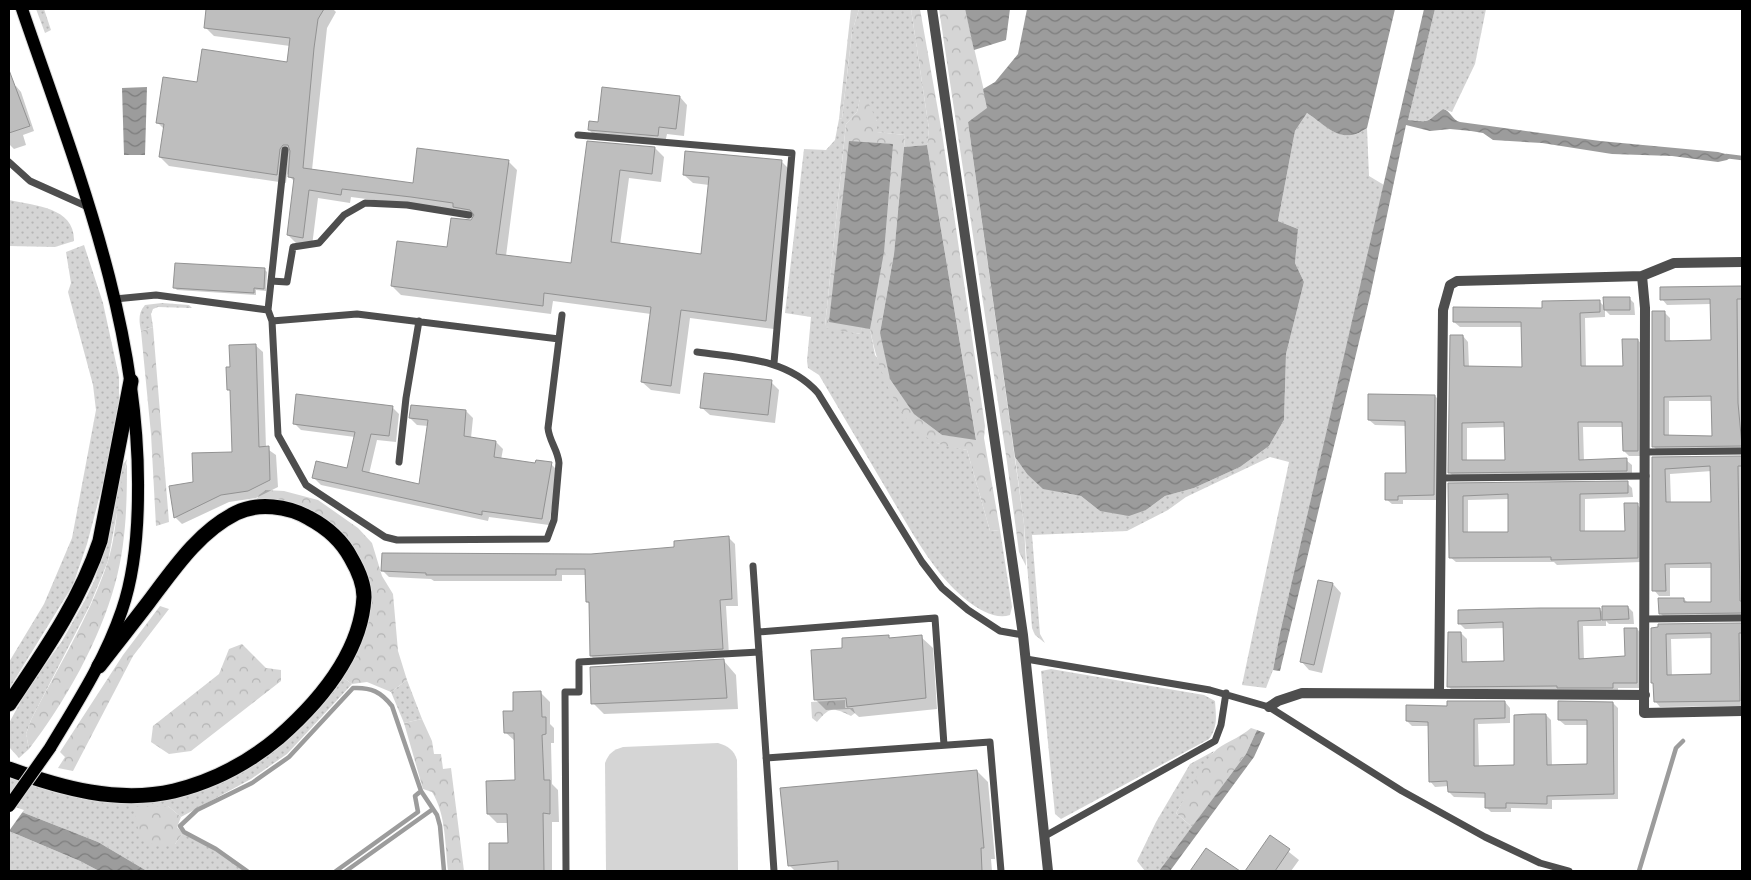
<svg xmlns="http://www.w3.org/2000/svg" width="1751" height="880" font-family="Jost,sans-serif">
	<style>
		.grass { fill: url(#grass-dots) }
		.forest { fill: url(#forest-crowns) }
		.pitch { fill: #d5d5d5 }
		.water { fill: url(#water-waves) }
		.pier { fill: #fff }
		.shadow { fill: #0003; fill-rule: evenodd }
		.lines { fill: none; stroke-linecap: round; stroke-linejoin: round }
		.stream { stroke: #9c9c9c; stroke-width: 4.5 }
		.building { fill: #bebebe; stroke: #929292; fill-rule: evenodd }
		.primary-casing { stroke: #dbdbdb; stroke-width: 14 }
		.motorway-casing { stroke: #dbdbdb; stroke-width: 17 }
		.service { stroke: #4e4e4e; stroke-width: 7 }
		.minor { stroke: #4e4e4e; stroke-width: 10 }
		.primary { stroke: #000; stroke-width: 12 }
		.motorway { stroke: #000; stroke-width: 15 }
		.primary-bridge-casing { stroke: #dbdbdb; stroke-width: 14; stroke-linecap: butt }
		.primary-bridge { stroke: #000; stroke-width: 12 }
	</style>
	<defs>
		<pattern id="grass-dots" width="8" height="8" patternUnits="userSpaceOnUse" patternTransform="scale(1.25)"><rect width="8" height="8" fill="#d5d5d5"/><path d="M2 2h.1M6 6h.1" fill="none" stroke="#b5b5b5" stroke-width="1.8" stroke-linecap="round"/></pattern>
		<pattern id="forest-crowns" width="20" height="18" patternUnits="userSpaceOnUse" patternTransform="scale(1.25)"><rect width="20" height="18" fill="#d5d5d5"/><path d="M2 6a3 3 0 1 1 6 0M12 15a3 3 0 1 1 6 0" fill="none" stroke="#b5b5b5"/></pattern>
		<pattern id="water-waves" width="16" height="10" patternUnits="userSpaceOnUse" patternTransform="scale(1.25)"><rect width="16" height="10" fill="#9c9c9c"/><path d="M0 5q4-4 8 0t8 0" fill="none" stroke="#7d7d7d"/></pattern>
	</defs>
	<rect width="100%" height="100%" fill="#fff"/>
	<path class="grass" d="M36,9h8l7,21 -6,3z
		M859,9h52l18,120 -2,16 -23,2 1,-12 -29,-3 1,-11 -17,-22 -3,13 -11,12 -21,202 35,8 2,-7 8,2 5,26 62,88 30,7 23,81 10,-1 12,77 -2,8c-24,8 -57,-25 -71,-43 -19,-24 -35,-53 -51,-80 -23,-39 -46,-78 -69,-117l-11,-7 -1,-7 4,-44 -26,-4 19,-164 22,1 9,-10 4,-21 3,-1 10,-86z
		M1435,9h51l-11,55 -23,48 -9,-3c-19,14 -11,13 -35,11z
		M1307,113c21,14 36,33 60,15l2,48 15,9 -104,448 -7,37 -7,18 -24,-3 47,-223 -19,-5 -84,40 -18,13 -41,21 -95,4 8,99 5,9 -10,-8 -3,-7 -8,-104 -9,-67 12,17 36,19 18,3 19,15 46,-1 19,-14 29,-8 46,-21 29,-21 15,-26 2,-66 18,-72 -9,-19 3,-34 -20,-8 17,-90z
		M9,200c26,6 66,7 65,41l-19,6 -46,-1z
		M84,245l19,58 16,74v33l-4,28 -28,106 -14,41 -64,104v-27l35,-58 28,-66 24,-128 -3,-25 -25,-93 3,-9 -5,-31z
		M162,303l27,2 3,3 -34,-1 -5,2 -2,5 2,13 -12,4c-2,-10 -3,-18 4,-26z
		M127,459l-19,102 -18,44 -59,115 -5,14 3,15 -10,9 -10,-11v-24l18,-33 35,-49 23,-41 10,-21 15,-54 12,-59z
		M1051,669l153,26 11,6c1,15 3,26 -6,38l-148,80 -6,-5 -14,-143z
		M341,676l11,8 -65,70 -36,25 -70,38 -13,-11 7,38 8,-11 32,17 31,21h-99l-49,-29 -89,-35v-30l47,16 47,7 64,-1 34,-8 37,-18z
		M407,680l15,39 -18,4 -13,-31z
		M1214,751l-38,62 16,14 -33,44h-14l-8,-10 19,-39 34,-58z
		M9,831l71,30 19,10h-90z"/>
	<path class="forest" d="M851,9h8l-7,23 -10,86 -3,1z
		M911,9h9l22,124 43,293 -1,12 16,92 -10,1 -23,-81c-9,-2 -21,-3 -30,-7 -39,-16 -60,-76 -67,-114l-8,-2 -1,7 -36,-6v-2l21,-202 11,-12 3,-14h6l11,23v11l28,3 -11,119 -14,79 34,81 28,21 34,4 -49,-294 2,-16z
		M939,9h26l23,99 -20,14 56,402 2,42 -7,-14 -12,-90z
		M153,327l16,195 -13,4 -5,-92 -10,-103z
		M127,463c0,41 -1,82 -12,121 -15,56 -51,120 -86,165l-3,-15 5,-14c26,-51 59,-104 77,-159 10,-32 8,-67 19,-98z
		M266,490l18,1 34,9 40,28 14,15 10,33 11,18 5,57 9,29 -16,12 -24,-10 -15,2 -11,-8 24,-44 4,-23 -32,-78 -81,-30 3,-6z
		M160,606l9,3 -36,47 -60,115 -15,-3 7,-11 -5,-5 63,-97z
		M242,644l24,24 15,2v11l-90,70 -22,3 -18,-12 2,-16 66,-52 10,-25z
		M845,700v8h8l2,5 -4,3c-19,-9 -21,-9 -34,6l-5,-4 -1,-16z
		M422,719l10,22 2,13h7l2,15 8,-1 13,103h-16c-3,-26 -2,-57 -16,-79l-9,-3 -19,-66z
		M1251,728l6,2 -11,24 -54,73 -16,-14c10,-16 25,-48 38,-61 7,-8 26,-14 37,-24z
		M168,806l13,11 -4,10 6,6 -8,11 -20,1 -15,-6 -6,-32z"/>
	<path class="pitch" d="M718,743c10,3 16,7 19,17l1,111h-132l-1,-108c4,-10 8,-13 18,-16z"/>
	<path class="water" d="M965,9h45l-4,31 -32,10z
		M1027,9h368l-28,119c-25,18 -39,-1 -60,-15l-12,18 -17,90 20,8 -3,34 9,19 -18,72 -2,66 -15,26 -29,21 -46,21 -29,8 -19,14 -17,6 -29,-5 -19,-15 -38,-7 -16,-15 -12,-17 -47,-335 19,-14 -4,-19 12,-7 23,-28z
		M1424,9h11l-27,111c25,2 16,3 35,-11 8,2 9,11 17,13l140,19 118,11 15,4 -6,4 -9,2 -46,-6 -60,-2 -70,-11 -49,-3 -10,-7 -12,-2 -21,-2 -20,2 -24,-6 -36,171 -90,375 -7,-1 7,-37z
		M147,87l-2,68h-21l-2,-67z
		M849,141l44,3 -9,108 -14,77 -41,-7z
		M927,145l49,295 -34,-5 -28,-21 -24,-35 -10,-46 14,-79 10,-107z
		M1257,730l8,3 -11,24 -84,114h-11l87,-117z
		M9,807l89,35 49,29h-48l-19,-10 -71,-30z"/>
	<path class="pier" d="M9,805l15,5 -15,21z"/>
	<path class="shadow" d="M208,9h125l3,3 -9,16 -15,142 102,14 94,-23 9,9 -11,86 66,9 16,-123 67,6 9,9 -3,25 -32,-4 -9,67 83,11 6,-71 -16,-2 -9,-8 97,-14 9,9 -16,159 -84,-11 -10,76 -29,-4 -9,-8 9,-68 -98,-13 -2,13 -150,-19 -9,-9 56,-37 26,-32 -53,-11 -70,-9 -1,6 -32,-5 -6,48 -15,-2 -9,-9 7,-53 -8,-8 -1,9 -117,-17 -9,-9 4,-28 -7,-7 41,-39 90,-20 2,-17 -76,-10 -9,-9z
		M16,86l5,6 13,39 -11,4 3,10 -12,4 -5,-5v-55z
		M680,97l7,8 -3,31 -17,-2 -2,9 -68,-5 -8,-8 10,-6z
		M264,269l3,3 -1,19 -10,-1v5l-79,-5 -3,-3z
		M1742,287v164h-84l-5,-5 11,-134 6,6v22l4,2 38,-1 -1,-37 -44,1 -5,-6 -1,-11zM1669,401h44v37l-44,-2z
		M1629,298l5,5 1,12h-25l-5,-5v7l-20,1 1,49h38l14,-27 5,6v110h-14l-5,-5v-24h-41l1,34 42,-1 6,5v11l-177,2 -6,-6 14,-136 5,6 1,25 54,1v-41h-63l-6,-5 145,-21 6,6zM1506,427l1,34 -40,1v-34z
		M255,345l8,7 3,96 10,7 2,32 -22,11 -27,4 -47,22 -7,-7 19,-34 40,-30 -2,-61 -4,-3 3,-21z
		M771,382l8,8 -4,33 -65,-8 -9,-8z
		M1435,396l5,5 -1,99h-36v4h-11l-6,-5 21,-25v-48l-32,-1 -6,-5z
		M392,407l7,7 -3,28 -19,-2 -8,34 51,11 8,-59 -11,-1 -7,-7 56,-7 7,7 -2,20 25,4 7,7 -2,11 35,4h15l7,7 -9,54 -60,-8 -1,4 -167,-36 -7,-7 34,-9 7,-32 -54,-7 -7,-7z
		M1653,458h89v160h-77l-5,-5 24,-14 4,4h25l-1,-35h-42v28h-11l-5,-6zM1712,471v33l-41,-1 -1,-29z
		M1627,483l5,5 1,9 -48,2v34l41,-1 11,-28 5,6v52l-85,3 -3,-3h-98l-6,-5 -1,-73zM1509,499v35l-41,-1v-33z
		M729,538l6,6 3,62h-12l3,49 -132,7 -6,-6 -1,-52 -3,-2 -1,-27h-24v6h-128l-3,-2 -42,-2 -6,-6 293,-23z
		M1333,584l8,9 -19,80 -13,-3 -8,-9z
		M1628,607l5,5 1,12h-25l-3,-3v5h-23l1,34 42,-2 11,-29 6,6 -1,53h-24v5l-164,-1 -6,-6 13,-53 6,6v24l38,-1v-34l-40,1 -6,-6 141,-13 4,3z
		M1659,625h83v81l-82,1 -5,-6v-16l-3,-3zM1712,638v38l-40,1 -1,-38z
		M921,637l12,11 4,61 -78,8 -9,-8 -24,1 -11,-11 29,-50 -1,-9z
		M724,661l12,14 2,34 -134,5 -11,-11z
		M541,693l9,9v22l4,4v15h-3l1,41 6,6 1,32h-7v49h-62v-27h19v-21h-12l-9,-9 29,-33 -2,-40 -10,-9 10,-20z
		M1505,702l5,6v15l-32,1 1,43 37,-1 30,-51 5,5 1,46 36,-1v-40h-23l-6,-5 54,-17 5,5v91l-66,1v9l-41,-1v4h-20l-5,-5v-9l-32,-1 -5,-5v-6l-14,1 -5,-6v-55h-18l-5,-5 41,-14z
		M977,771l11,11 7,77h-4l1,12h-197l-6,-6z
		M1270,837l29,23 -8,11h-44z"/>
	<g class="lines">
		<path class="stream" d="M1726,156l16,2
			M247,871l-31,-22 -32,-17 -4,-6 17,-16 55,-27 37,-26 64,-69c18,-1 28,4 39,18l29,85 16,24 3,11 4,45
			M336,871l82,-59 -3,-16 6,-5
			M346,871l87,-62
			M1639,871l37,-123 7,-7"/>
	</g>
	<path class="building" d="M206,9h118l-6,10 -4,29 -11,120 110,15 4,-35 92,12 -13,94 75,9 16,-122 68,6 -3,27 -32,-4 -9,72 90,12 8,-77 -26,-2 2,-24 97,9 -16,161 -85,-11 -10,76 -30,-4 10,-75 -107,-14 -1,13 -152,-20 6,-45 50,6 4,-29 20,2 3,-5 -4,-5 -17,-3v-4l-42,-6 -69,-8 -1,6 -32,-5 -6,48 -16,-3 7,-57 -6,-1 2,-26 -2,-6h-5l-3,4 -3,26 -118,-18 5,-33 -8,-1 7,-46 34,5 5,-33 85,13 3,-24 -86,-10z
		M9,70l21,56 -21,7z
		M602,87l78,9 -4,33 -17,-2 -1,9 -70,-6 1,-9 9,1z
		M175,263l90,5 -1,21 -10,-1v5l-81,-5z
		M1742,286v13h-5l1,104 4,43 -90,1v-136h13v30l46,-1 -1,-41 -50,1v-13zM1711,396l1,40 -48,-1v-38z
		M1603,297h27v13h-26z
		M1600,300v12l-20,1 1,53h42l-1,-27h16v112h-15l-1,-29h-44l1,38 48,-2v13l-179,2 2,-138h13l1,31 58,1 -1,-45h-68v-15l89,1v-7zM1504,422l1,38h-43v-37z
		M256,344l3,103 10,-1 1,34 -22,11 -27,4 -47,23 -5,-32 24,-4 -1,-29 40,-1 -2,-62h-3l-1,-23h4l-1,-22z
		M704,373l68,7 -4,35 -68,-7z
		M296,394l97,12 -4,30 -18,-2 -9,37 57,13 9,-64 -19,-2 2,-13 55,5 -2,26 32,5 -2,16 41,6 1,-3 16,2 -10,57 -60,-8v4l-170,-37 4,-17 31,7 8,-36 -62,-8z
		M1368,394l67,1 -1,100 -36,1v4h-13v-27h21l-1,-52 -37,-1z
		M1742,456v10h-4l2,135h2v12l-83,1 -1,-16h26v4h27v-39l-46,1 1,27h-14v-134zM1710,466l1,36h-45l-1,-33z
		M1628,481v12l-48,1v37h45l-1,-28h14v55l-87,2v-3l-102,1 -1,-75zM1508,494v38h-45v-36z
		M729,536l3,63 -12,1 3,49 -133,7 -1,-54h-3l-1,-33h-29v6h-130v-2l-45,-2 1,-18 209,1 83,-7v-6z
		M1318,580l15,3 -19,82 -14,-3z
		M1602,606h26l1,13 -27,1z
		M1540,608h60l1,12 -23,1 1,38 46,-3 -1,-28h13v55h-24v5h-56v-2l-110,1 1,-55h13l1,30 42,-1 -1,-39 -45,2v-14z
		M1742,623v10h-3l1,68 -86,1 -1,-19h-2v-55l7,-1v-3zM1711,633v41l-44,1 -1,-41z
		M889,635v3l33,-3 4,63 -79,9 -1,-9 -32,2 -3,-50 31,-2v-10z
		M724,659l3,39 -136,6 -1,-37z
		M541,691l1,26h4v17l-4,1 2,45h6v34l-7,-1 1,58h-55v-28h19l-1,-29h-20l-1,-33 29,-1 -1,-47h-10l-1,-22h10v-19z
		M1447,701h58v17l-31,1v47l40,-1v-50l18,-1h14l1,51 40,-1v-44h-29v-19l55,1 1,92 -67,2v8l-41,-1v5h-21v-15l-37,-1 -1,-11 -18,1 -1,-60 -22,-1v-16l41,1z
		M977,770l7,78h-3l1,23h-144v-10l-50,5 -8,-78z
		M1270,835l20,14 -15,22h-30z
		M1206,848l34,23h-50z"/>
	<g class="lines">
		<defs>
			<path id="primary" d="M22,9c53,155 118,315 116,482 0,39 -3,81 -16,119 -17,50 -45,93 -72,138"/>
			<path id="motorway" d="M9,704c35,-52 71,-103 91,-163l31,-160
				M9,769c52,19 109,35 165,22 37,-9 74,-28 104,-53 40,-35 83,-85 86,-141 0,-14 -6,-27 -13,-39 -9,-17 -25,-31 -42,-40 -21,-12 -51,-16 -73,-5 -38,19 -63,57 -88,90 -16,21 -33,42 -49,63"/>
		</defs>
		<use href="#primary" class="primary-casing"/>
		<use href="#motorway" class="motorway-casing"/>
		<path class="service" d="M578,135l214,18 -18,210
			M9,162l21,19 58,26
			M271,281l16,1 6,-35 26,-4 25,-28 21,-12 42,2 62,10
			M115,299l41,-4 112,15 4,11 6,114 28,50 79,52 12,3 150,-1 7,-19 5,-57c-1,-13 -10,-22 -11,-35l14,-113
			M268,310l17,-160
			M272,321l85,-7 202,25
			M697,352c43,6 90,6 121,41l104,169 20,26 26,22 32,21 23,4
			M1646,452l96,-1
			M399,462l7,-64 13,-77
			M1441,478l205,-2
			M753,566l21,305
			M1645,619l97,-1
			M758,632l177,-14 9,127
			M1026,659l184,31 59,17 133,84 83,46 55,26 29,8
			M766,758l224,-16 11,129
			M1045,836l170,-95 6,-16 5,-32
			M566,871l-1,-179h14v-30l180,-10"/>
		<path class="minor" d="M932,9l91,626 25,236
			M1642,276l3,32 -1,405 98,-2
			M1439,694l4,-384 7,-25 7,-4 185,-5 32,-13 68,-1
			M1269,707l9,-6 24,-8 343,2"/>
		<use href="#primary" class="primary"/>
		<use href="#motorway" class="motorway"/>
		<defs>
			<path id="primary-bridge" d="M9,806l41,-58"/>
		</defs>
		<use href="#primary-bridge" class="primary-bridge-casing"/>
		<use href="#primary-bridge" class="primary-bridge"/>
	</g>
	<rect width="1751" height="880" fill="none" stroke="#000000" stroke-width="20"/>
</svg>
